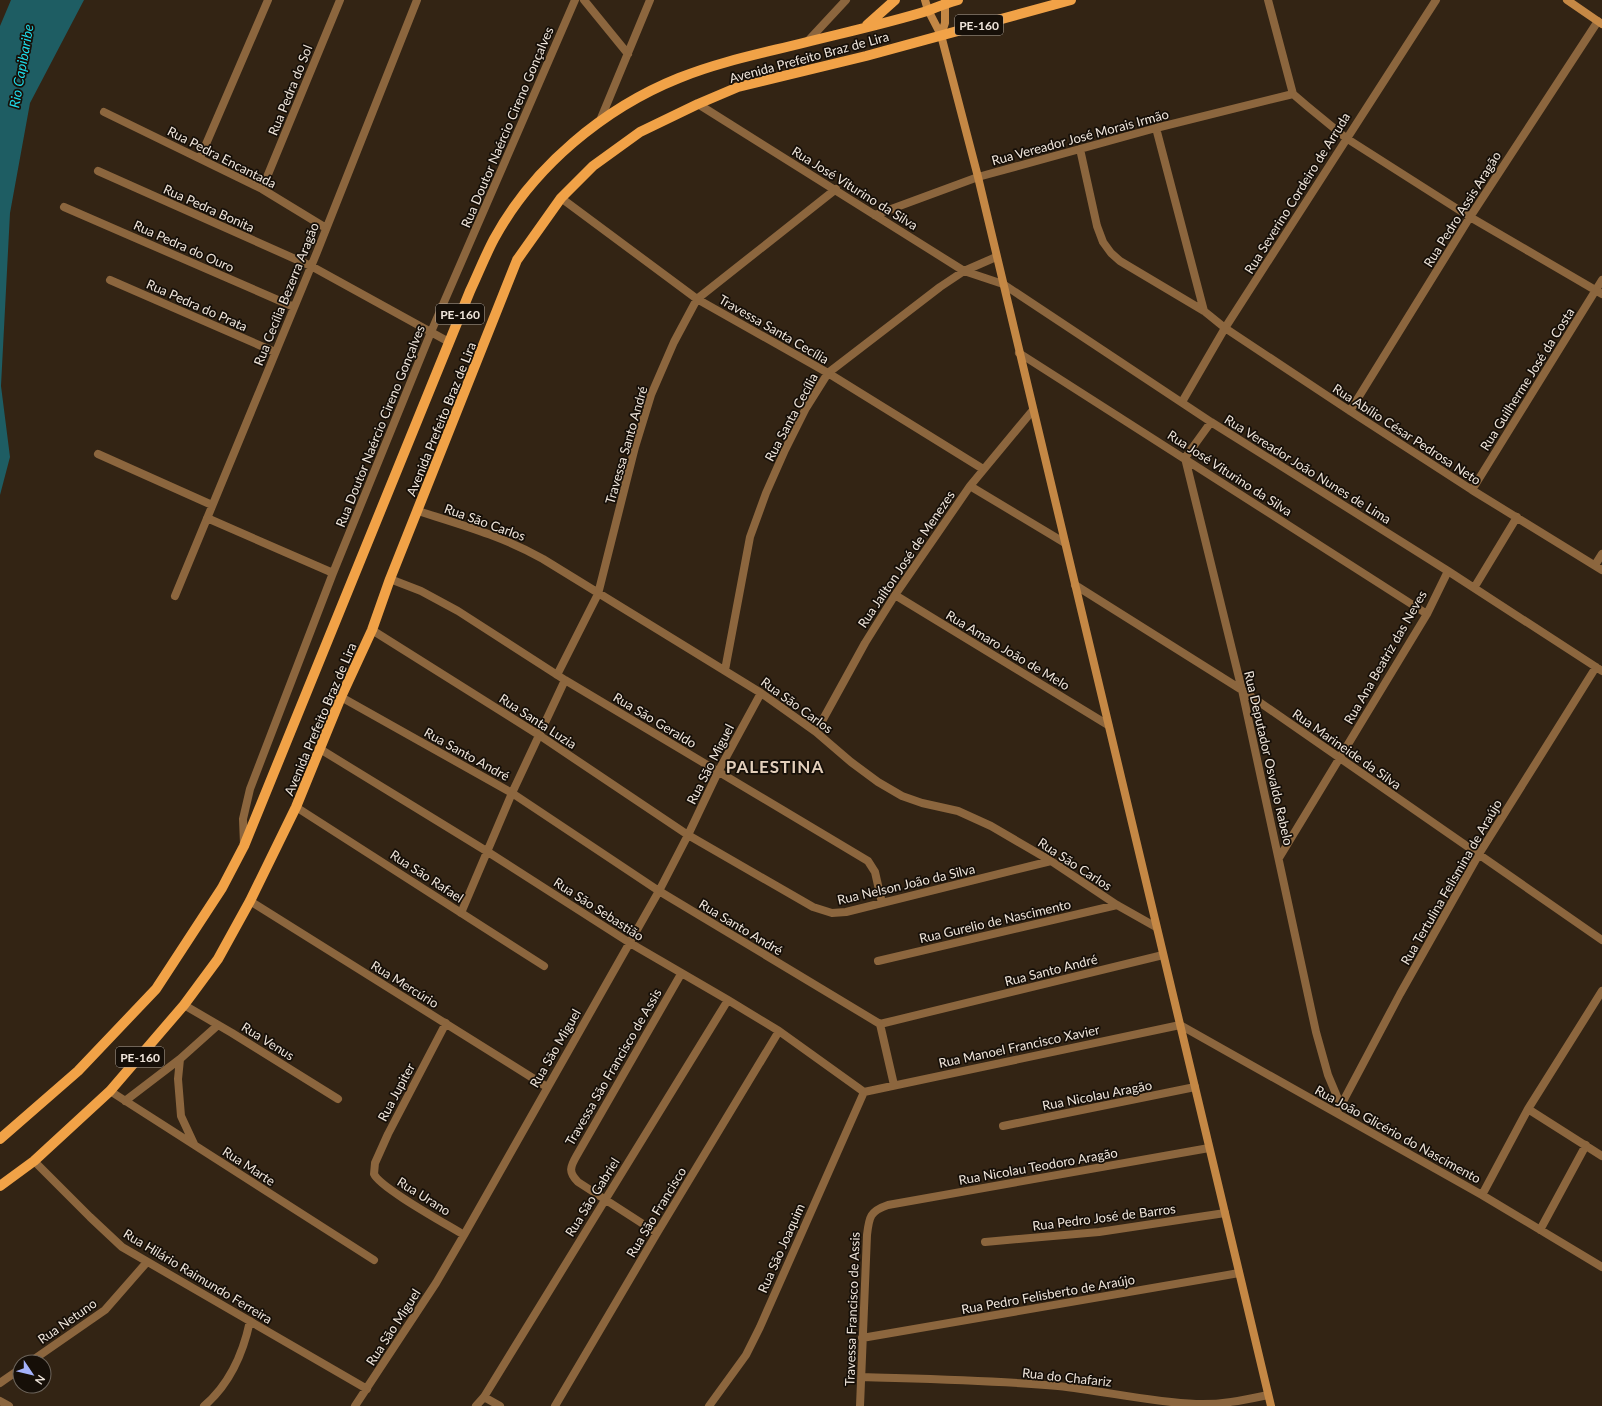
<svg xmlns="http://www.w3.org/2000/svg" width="1602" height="1406" font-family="Lato,sans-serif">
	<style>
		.water { fill: #1e5d63 }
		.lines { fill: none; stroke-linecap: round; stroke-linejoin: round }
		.lane { stroke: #8c663e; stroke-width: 8 }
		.street { stroke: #8c663e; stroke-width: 8 }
		.secondary { stroke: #c58845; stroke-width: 8 }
		.primary { stroke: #f1a247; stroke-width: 10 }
		.labels { text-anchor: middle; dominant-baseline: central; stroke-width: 3.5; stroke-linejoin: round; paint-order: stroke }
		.shield { fill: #160f08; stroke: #aea59c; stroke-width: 1 }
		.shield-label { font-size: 12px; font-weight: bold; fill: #efe5db }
		.street-label { font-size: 13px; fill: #efe5db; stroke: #160f08 }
		.water-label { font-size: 14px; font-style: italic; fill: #1edbea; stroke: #160f08 }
		.district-label { font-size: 17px; font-weight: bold; letter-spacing: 1px; fill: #e3cfbb; stroke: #160f08 }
	</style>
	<rect width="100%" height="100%" fill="#332414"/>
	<path class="water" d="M11,0h73l-54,103 -20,110 -9,173 9,71 -10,38v-469z"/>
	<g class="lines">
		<path class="lane" d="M807,42l39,-42
			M985,1242l114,-10 126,-19"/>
		<path class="street" d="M584,0l44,54
			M1268,0l25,94 14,12 39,32 124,79 132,77
			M698,104l266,167 39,13 208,138 237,149 154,100
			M104,112l158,77 64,39
			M599,123l51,-123
			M1156,128l48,183
			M1080,149l17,77 6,16 8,11 9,8 84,50 21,17 125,83 122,79 130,80
			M200,158l68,-158
			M98,171l213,95 138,76
			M262,189l78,-189
			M561,198l136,101 131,74 155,96
			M64,207l230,100
			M875,215l103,-38 178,-49 137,-34
			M110,280l165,72
			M1019,353l408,261
			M1182,402l43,-74 211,-328
			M1350,411l120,-194 128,-196
			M1211,422l-26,36 57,232 74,342 12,43 13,31
			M98,454l114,51
			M970,486l95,57
			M1472,490l130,-210
			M418,511c44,14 84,25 125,48l218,134 55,39 35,30 27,20 24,14 20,7 36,8 33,15 60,35 66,44 39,22
			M207,518l126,55
			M1595,565l7,-11
			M390,579l31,12 37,20 107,69 303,181 7,11 7,31
			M1075,585l167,105 360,250
			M1474,588l43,-71
			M895,595l213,130
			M175,596l142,-344 100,-252
			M372,630l167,105 149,100 125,72 19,6 14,-1 205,-51
			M725,670l25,-133 16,-44 19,-43 21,-42 22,-35 112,-86 24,-16 32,-14
			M557,675l41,-81 37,-147 16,-52 23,-53 23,-43 139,-110
			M341,697l171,96 147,98 221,133 283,-69
			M816,732l49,-89 30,-48 75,-109 63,-76
			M320,749l168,103 142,91 98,57 51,31 85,61
			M296,807l248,159
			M244,844l-1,-25 7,-30 83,-216 98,-241 144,-332
			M1279,858l148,-244 21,-43
			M250,901l297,186
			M461,913l51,-120 53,-113
			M878,961l239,-56
			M184,1005l48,28 106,66
			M446,1023l-58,111 -13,29 -1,11c6,14 74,51 90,61
			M880,1024l14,61
			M110,1091l264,169
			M864,1092l316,-67 302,170 120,72
			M125,1101l55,-42
			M1339,1109l61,-115 79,-140 117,-187
			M1528,1109l74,47
			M1003,1126l192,-39
			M194,1144l-13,-28 -3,-37 2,-20 38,-34
			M34,1161l56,56 32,30 245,142
			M1482,1195l46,-86 74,-118
			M1540,1230l46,-85
			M657,1233l-79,-51c-10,-10 -8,-15 -1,-27l104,-181
			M862,1338l377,-65
			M30,1362l75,-52 42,-48
			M862,1377c65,2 131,3 196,9 46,5 92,16 138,18 25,1 48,-4 72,-9
			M0,1383l20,-14
			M484,1397l16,9
			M0,1401l9,5
			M204,1406c26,-22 39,-52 46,-85
			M355,1406l81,-123 28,-48 195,-344 29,-56 30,-63 43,-79
			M476,1406l8,-9 244,-397
			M555,1406l102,-173 122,-202
			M709,1406l37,-51 14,-28 104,-235
			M860,1406l7,-171c2,-18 3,-24 21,-30l321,-57"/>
		<path class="secondary" d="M925,0l3,10 13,25 37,142 293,1229
			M1567,0l35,24
			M941,35l4,-12v-23"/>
		<path class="primary" d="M867,25l28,-25
			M0,1139l78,-68 78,-82 66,-101 22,-42 226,-555c8,-17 15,-35 24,-52 39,-72 110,-131 185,-161 42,-17 85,-25 128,-36 40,-10 81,-19 120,-31 10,-4 20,-8 31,-11
			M0,1186l34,-25 76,-70 74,-86 34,-46 32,-58 46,-94 45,-110 31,-67 18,-51 127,-319 44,-62 32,-32 47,-34 58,-28 40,-17 128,-31 205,-56"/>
	</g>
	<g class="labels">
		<g class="shield">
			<rect x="955" y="15" width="48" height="20" rx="3"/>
			<rect x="436" y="304" width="48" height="20" rx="3"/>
			<rect x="116" y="1047" width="48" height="20" rx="3"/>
		</g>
		<g class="shield-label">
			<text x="979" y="25">PE-160</text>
			<text x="460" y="314">PE-160</text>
			<text x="140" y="1057">PE-160</text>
		</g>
		<g class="street-label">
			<text transform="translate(809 57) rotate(-15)">Avenida Prefeito Braz de Lira</text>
			<text transform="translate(290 90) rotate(-68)">Rua Pedra do Sol</text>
			<text transform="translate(507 127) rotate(-67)">Rua Doutor Naércio Cireno Gonçalves</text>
			<text transform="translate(1080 137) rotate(-15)">Rua Vereador José Morais Irmão</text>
			<text transform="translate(222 157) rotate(27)">Rua Pedra Encantada</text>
			<text transform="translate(855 188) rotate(32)">Rua José Viturino da Silva</text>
			<text transform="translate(1297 193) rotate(-58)">Rua Severino Cordeiro de Arruda</text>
			<text transform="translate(209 208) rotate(24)">Rua Pedra Bonita</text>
			<text transform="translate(1462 209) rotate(-58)">Rua Pedro Assis Aragão</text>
			<text transform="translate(184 246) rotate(24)">Rua Pedra do Ouro</text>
			<text transform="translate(286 294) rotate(-68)">Rua Cecília Bezerra Aragão</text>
			<text transform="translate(197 305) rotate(24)">Rua Pedra do Prata</text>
			<text transform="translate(774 329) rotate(30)">Travessa Santa Cecília</text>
			<text transform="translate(1527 379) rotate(-58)">Rua Guilherme José da Costa</text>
			<text transform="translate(791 417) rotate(-62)">Rua Santa Cecília</text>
			<text transform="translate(441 419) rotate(-68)">Avenida Prefeito Braz de Lira</text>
			<text transform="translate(380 426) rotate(-68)">Rua Doutor Naércio Cireno Gonçalves</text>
			<text transform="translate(1407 434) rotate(33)">Rua Abílio César Pedrosa Neto</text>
			<text transform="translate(626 445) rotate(-74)">Travessa Santo André</text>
			<text transform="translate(1308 469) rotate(32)">Rua Vereador João Nunes de Lima</text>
			<text transform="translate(1230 473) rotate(33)">Rua José Viturino da Silva</text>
			<text transform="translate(485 522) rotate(20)">Rua São Carlos</text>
			<text transform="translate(906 559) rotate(-56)">Rua Jaílton José de Menezes</text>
			<text transform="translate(1008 650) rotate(31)">Rua Amaro João de Melo</text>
			<text transform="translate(1385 657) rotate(-60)">Rua Ana Beatriz das Neves</text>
			<text transform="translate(797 705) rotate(36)">Rua São Carlos</text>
			<text transform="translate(320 719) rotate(-67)">Avenida Prefeito Braz de Lira</text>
			<text transform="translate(655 720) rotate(31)">Rua São Geraldo</text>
			<text transform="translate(538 721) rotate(33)">Rua Santa Luzia</text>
			<text transform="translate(1347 749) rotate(35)">Rua Marineide da Silva</text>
			<text transform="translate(467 754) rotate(29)">Rua Santo André</text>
			<text transform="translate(1269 758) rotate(77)">Rua Deputador Osvaldo Rabelo</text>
			<text transform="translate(710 764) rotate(-63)">Rua São Miguel</text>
			<text transform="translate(1075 864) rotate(33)">Rua São Carlos</text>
			<text transform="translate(427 876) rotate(33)">Rua São Rafael</text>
			<text transform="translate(1451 882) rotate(-60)">Rua Tertulina Felismina de Araújo</text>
			<text transform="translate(906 884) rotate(-13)">Rua Nelson João da Silva</text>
			<text transform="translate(599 909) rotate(33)">Rua São Sebastião</text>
			<text transform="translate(995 921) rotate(-13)">Rua Gurelio de Nascimento</text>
			<text transform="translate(741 927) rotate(31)">Rua Santo André</text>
			<text transform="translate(1051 970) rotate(-14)">Rua Santo André</text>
			<text transform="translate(405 984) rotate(32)">Rua Mercúrio</text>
			<text transform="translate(268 1041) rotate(32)">Rua Venus</text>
			<text transform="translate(1019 1046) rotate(-12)">Rua Manoel Francisco Xavier</text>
			<text transform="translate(555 1048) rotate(-60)">Rua São Miguel</text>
			<text transform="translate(613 1067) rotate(-60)">Travessa São Francisco de Assis</text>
			<text transform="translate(396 1092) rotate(-62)">Rua Jupiter</text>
			<text transform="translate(1097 1095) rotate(-11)">Rua Nicolau Aragão</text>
			<text transform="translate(1398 1134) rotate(29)">Rua João Glicério do Nascimento</text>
			<text transform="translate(249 1166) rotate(33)">Rua Marte</text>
			<text transform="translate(1038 1166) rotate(-10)">Rua Nicolau Teodoro Aragão</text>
			<text transform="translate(424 1196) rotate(32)">Rua Urano</text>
			<text transform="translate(592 1197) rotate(-58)">Rua São Gabriel</text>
			<text transform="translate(656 1212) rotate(-59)">Rua São Francisco</text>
			<text transform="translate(1104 1217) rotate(-7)">Rua Pedro José de Barros</text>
			<text transform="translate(781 1248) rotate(-66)">Rua São Joaquim</text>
			<text transform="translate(198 1276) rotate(31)">Rua Hilário Raimundo Ferreira</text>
			<text transform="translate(1048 1294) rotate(-10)">Rua Pedro Felisberto de Araújo</text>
			<text transform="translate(852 1309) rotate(-88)">Travessa Francisco de Assis</text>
			<text transform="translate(67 1321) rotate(-35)">Rua Netuno</text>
			<text transform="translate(393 1327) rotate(-57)">Rua São Miguel</text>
			<text transform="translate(1067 1377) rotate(6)">Rua do Chafariz</text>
		</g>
		<g class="water-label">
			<text transform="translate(21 66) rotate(-80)">Rio Capibaribe</text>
		</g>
		<g class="district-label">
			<text x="775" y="766">PALESTINA</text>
		</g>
	</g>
	<g transform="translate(32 1374) rotate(125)"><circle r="19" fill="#160f08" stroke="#6d655c"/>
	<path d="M0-3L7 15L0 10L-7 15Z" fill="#a4b2fc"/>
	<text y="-6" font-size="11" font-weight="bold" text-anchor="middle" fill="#efe5db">N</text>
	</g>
</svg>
